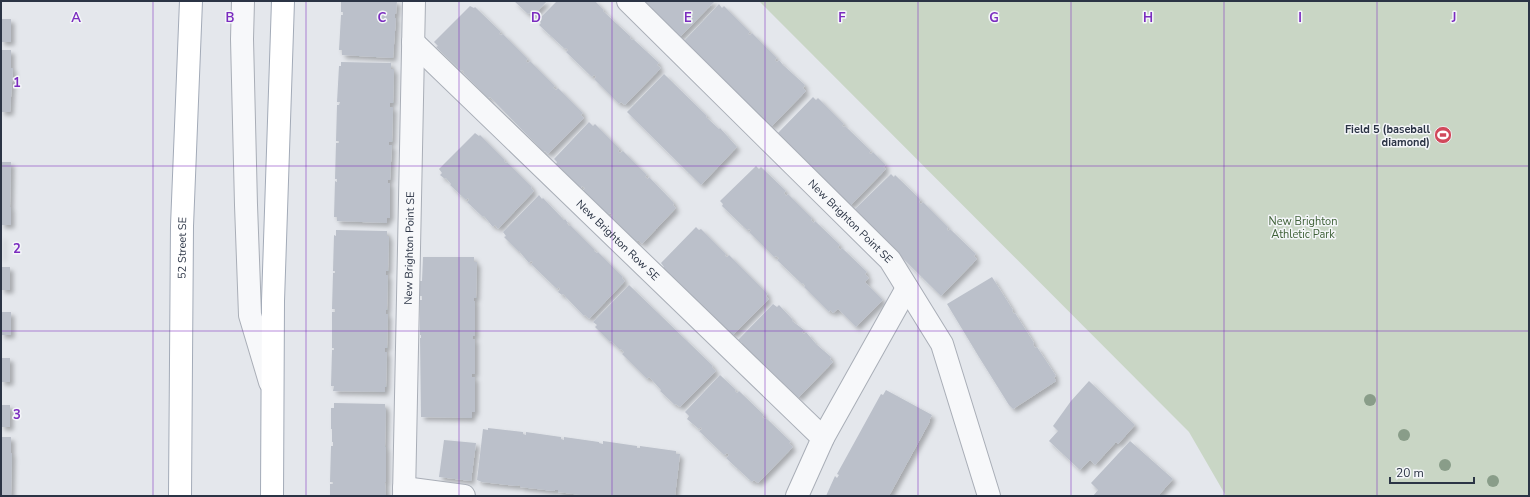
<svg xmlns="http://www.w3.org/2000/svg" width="1530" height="497" font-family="'Nunito Sans',sans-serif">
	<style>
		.green { fill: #c9d6c5 }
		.building { fill: #bbc0ca; filter: url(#shadow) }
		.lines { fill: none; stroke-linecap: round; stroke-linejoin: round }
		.minor-casing { stroke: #a9aeb7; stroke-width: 24 }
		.major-casing { stroke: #a3abb8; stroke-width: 24 }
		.minor { stroke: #f7f8fa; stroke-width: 22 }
		.major { stroke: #fff; stroke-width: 22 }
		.tree { fill: #899d89 }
		.grid { fill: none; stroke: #7b2cbf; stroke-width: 1; stroke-opacity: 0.55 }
		.labels { text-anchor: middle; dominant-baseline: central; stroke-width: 3; stroke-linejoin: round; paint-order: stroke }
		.poi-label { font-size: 11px; font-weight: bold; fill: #2b3445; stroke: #f4f6f9; text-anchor: end }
		.park-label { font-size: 11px; fill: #3f6138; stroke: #f4f6f9 }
		.street-label { font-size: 11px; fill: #2b3445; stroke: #f4f6f9 }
		.grid-label { font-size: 13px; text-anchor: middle; font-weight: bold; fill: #7b2cbf; stroke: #f4f6f9; stroke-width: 3; stroke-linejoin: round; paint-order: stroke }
	</style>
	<defs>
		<filter id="shadow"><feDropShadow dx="3.5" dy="3.5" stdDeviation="2" flood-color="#0004"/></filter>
	</defs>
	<rect width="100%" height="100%" fill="#e4e7ec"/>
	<path class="green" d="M759,1h770v495h-303l-37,-64z"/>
	<path class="building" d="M341,1h56l-1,13h-1v4h1l-3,40 -51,-3v-5h-3l2,-35h2v-3h-2z
		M514,1h33l-14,15 -4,-3 -1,1z
		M557,1h38l9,9 -1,1 28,26 -1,1 2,2 1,-1 26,24 -2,2 4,3 -36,37 -4,-3 -2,2 -25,-25 2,-2 -2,-2 -2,2 -26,-25 2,-2 -2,-2 -1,1 -26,-24 2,-2 -3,-3z
		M641,1h74l-36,37z
		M719,4l3,4 2,-2 26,26 -2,2 2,1 2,-2 25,25 -2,2 2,2 2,-2 4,5 22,20 -2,3 3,3 -35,36 -4,-4 -2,2 -25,-25 2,-2 -2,-2 -2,2 -25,-25 2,-2 -31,-30z
		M470,6l4,2 1,-1 26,25 -2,2 2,1 2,-1 25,25 -2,2 2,2 2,-2 25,25 -2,2 3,2 2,-2 25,25 -2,2 3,3 -36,36 -3,-3 -1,1 -54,-55 -2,1 -24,-24v-2l-2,-2 -1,1 -25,-24 2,-1 -4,-4z
		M1,19h10v23h-10z
		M1,50h10v18h2l-3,44h-9z
		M341,62l50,1v6h3l-1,34h-3v4h3l-1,35h-3v3h3l-2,35h-2v3h2v35h-3v5l-50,-2v-4h-3l1,-36 2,1v-3h-2l1,-36h3v-2h-3l1,-36h2l1,-3h-3l2,-36h2z
		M664,74l43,42 -1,1 13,12 1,-1 17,19 -36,38 -74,-73z
		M813,97l3,3 2,-2 26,26 -2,2 2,1 1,-1 26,25 -2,2 2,1 2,-2 13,13 -3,2 3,2 -36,37 -73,-72z
		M589,122l4,4 2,-2 25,25 -2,2 2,2 3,-2 24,24 -2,2 3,2 1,-2 25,26 -1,2 3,3 -34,36 -4,-4 -2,2 -26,-25 3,-2 -3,-2 -2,2 -25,-24 2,-3 -3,-2 -1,2 -25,-24 1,-2 -3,-3z
		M475,133l4,3 1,-1 25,25 -1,1 2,2 1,-1 25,25 -1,1 3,3 -36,38 -3,-4 -2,2 -9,-11 -1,1 -16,-15 2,-2 -1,-2 -2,2 -16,-15 1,-1 -5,-6 -1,1 -5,-4 2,-2 -3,-4z
		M1,162h10l-1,45h1v18h-10z
		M756,166l3,3 2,-2 25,24 -2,2 2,3 2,-2 24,24 -1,2 3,3 1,-2 25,24 -2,2 2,3 2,-2 25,24 -2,2 4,4 -4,4 18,18 -27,27 -18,-18 -5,4 -3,-3 -1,2 -25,-25 1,-1 -2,-3 -1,1 -25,-24 2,-2 -3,-2 -2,1 -25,-25 2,-2 -2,-1 -2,1 -25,-24 1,-2 -3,-3z
		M891,174l3,3 1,-2 26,25 -2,2 2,2 2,-2 25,25 -1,2 1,2 2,-2 26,25 -2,2 3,3 -36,37 -87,-86z
		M539,195l3,4 1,-1 21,22 1,-1 3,4h-1l2,3 1,-1 25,25 -1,1 3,2 1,-1 25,25 -1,1 3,3 -36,38 -4,-4 -1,1 -21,-22 -1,1 -4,-3 2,-3 -1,-2 -2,2 -26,-25 2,-2 -2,-1 -2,2 -10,-12h-1l-14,-14 2,-1 -3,-4z
		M696,227l3,3 2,-1 25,25 -1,2 2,1 2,-2 39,39 -2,2 3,3 -36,36 -3,-3 -2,2 -33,-35 -1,1 -5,-4 2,-2 -2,-2 -2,1 -9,-11 -1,1 -15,-14 2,-2 -3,-4z
		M336,230l51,1v5h2l-1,35h-2v4h2l-1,35h-1v4h2l-1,34h-2v4h2l-1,35h-1v5l-52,-1 1,-5h-3l1,-36h2v-2h-2v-36h3v-3h-3l1,-36h2v-2h-2l1,-36 2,1z
		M1,236h1v22h-1z
		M423,257h51v5h3l-1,36h-2v3h1v35h-2v3h2v35h-3v3h3v35h-3v6l-51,-1 -1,-79h1v-3h-1v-35h2v-4h-2v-15h2z
		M1,267h9v23h-9z
		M992,277l21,33 -1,1 2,3 1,-1 19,30 -1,1 2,4 2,-1 19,29 -2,1 2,4 -43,28 -4,-4 -30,-48 -32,-53z
		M629,285l84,81 -1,1 4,4 -36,36 -4,-3 -1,1 -15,-14 1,-1 -9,-10 -3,-3 -2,2 -25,-25 2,-2 -3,-3 -1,1 -9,-9 -1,1 -15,-15 2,-2 -4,-3z
		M773,304l4,3 2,-2 14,15 -1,1 12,9 -2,2 2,2 2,-2 10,12 15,13 -1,2 3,3 -35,36 -4,-4 -2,3 -25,-25 2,-2 -3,-2 -1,2 -25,-25 2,-2 -4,-3z
		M1,312h10v23h-10z
		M1,358h9v24h-9z
		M720,375l16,15 -1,1 2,2 2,-2 25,24 -2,2 3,2 1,-1 25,24 -2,1 4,4 -35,36 -4,-3 -2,2 -26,-24 3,-3 -2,-2 -3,2 -25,-24 3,-2 -1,-2 -2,2 -12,-10 2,-3 -4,-4z
		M1089,381l46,44 -17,19 -2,-2 -21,23 -5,-5 -10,10 -31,-29 9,-10 -5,-5 18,-25z
		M886,390l46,25 -3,6h1l-41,75h-63l9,-20 2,2 2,-3 -2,-1 44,-80 2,1z
		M334,403l51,1v4h1l-1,39h1v35h-1l1,14h-56v-12h3v-2h-3l1,-36h2v-4h-1v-13h-1v-21h3z
		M1,405h9v22h-9z
		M488,428l35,4v2l3,1v-3l35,5v2l3,1v-3l35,5v1l4,1v-3l34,5v2h3v-2l36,5v3h4l-5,42h-80v-1l-6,1 -31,-4v-2h-3l-1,1 -34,-4v-2l-3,1 -35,-4 -5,-2 6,-51 5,1z
		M1,437h10v16h1l-1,43h-10z
		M444,440l32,3 -5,38 -32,-4z
		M1130,441l43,38 -15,17h-65l5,-6 -7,-7z"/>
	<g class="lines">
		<defs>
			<g id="minor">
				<path d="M243,1l-1,38 4,166 4,110 20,67"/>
				<path id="s1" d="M628,1l262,259 52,84 47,152"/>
				<path id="s2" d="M413,42l410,396"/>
				<path d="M404,488l60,8"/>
				<path id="s3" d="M404,496l10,-495"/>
				<path d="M797,496l26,-58 84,-150"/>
			</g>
			<g id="major">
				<path id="s4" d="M180,496l2,-270 9,-225"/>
				<path d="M272,496l1,-195 10,-300"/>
			</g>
		</defs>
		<use href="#minor" class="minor-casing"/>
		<use href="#major" class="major-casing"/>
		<use href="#minor" class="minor"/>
		<use href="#major" class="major"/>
	</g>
	<g class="tree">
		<circle cx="1370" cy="400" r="6"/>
		<circle cx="1404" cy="435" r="6"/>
		<circle cx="1445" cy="465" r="6"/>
		<circle cx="1493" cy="481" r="6"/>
	</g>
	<path class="grid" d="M153,1v495M306,1v495M459,1v495M612,1v495M765,1v495M918,1v495M1071,1v495M1224,1v495M1377,1v495M1,166h1528M1,331h1528"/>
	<defs>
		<symbol id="stadium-disc" viewBox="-11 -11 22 22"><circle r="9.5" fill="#d1495b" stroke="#f4f6f9"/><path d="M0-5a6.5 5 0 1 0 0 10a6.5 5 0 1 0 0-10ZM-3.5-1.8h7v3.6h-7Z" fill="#fff"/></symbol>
	</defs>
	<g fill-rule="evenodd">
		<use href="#stadium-disc" x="1433" y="125" width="20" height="20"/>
	</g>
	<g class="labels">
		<g class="poi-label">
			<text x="1430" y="129">Field 5 (baseball<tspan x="1430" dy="13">diamond)</tspan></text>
		</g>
		<g class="park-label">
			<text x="1303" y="221">New Brighton<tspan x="1303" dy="13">Athletic Park</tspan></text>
		</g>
		<g class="street-label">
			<text stroke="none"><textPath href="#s1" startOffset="313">New Brighton Point SE</textPath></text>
			<text stroke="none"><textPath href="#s2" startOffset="285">New Brighton Row SE</textPath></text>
			<text stroke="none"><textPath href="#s4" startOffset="248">52 Street SE</textPath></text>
			<text stroke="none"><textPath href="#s3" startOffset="248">New Brighton Point SE</textPath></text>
		</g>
	</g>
	<g class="grid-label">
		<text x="76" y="22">A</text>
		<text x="230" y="22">B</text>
		<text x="382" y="22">C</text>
		<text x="536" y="22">D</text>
		<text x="688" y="22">E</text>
		<text x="842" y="22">F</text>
		<text x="994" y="22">G</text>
		<text x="1148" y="22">H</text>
		<text x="1300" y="22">I</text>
		<text x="1454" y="22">J</text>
		<text x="17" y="87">1</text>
		<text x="17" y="253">2</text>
		<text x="17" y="419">3</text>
	</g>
	<rect width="1530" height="497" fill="none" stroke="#2b3445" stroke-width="4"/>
	<path d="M1390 477v6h84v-6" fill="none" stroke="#2b3445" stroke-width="2"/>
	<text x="1396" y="477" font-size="12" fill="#2b3445" stroke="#f4f6f9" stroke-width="3" paint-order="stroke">20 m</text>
</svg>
